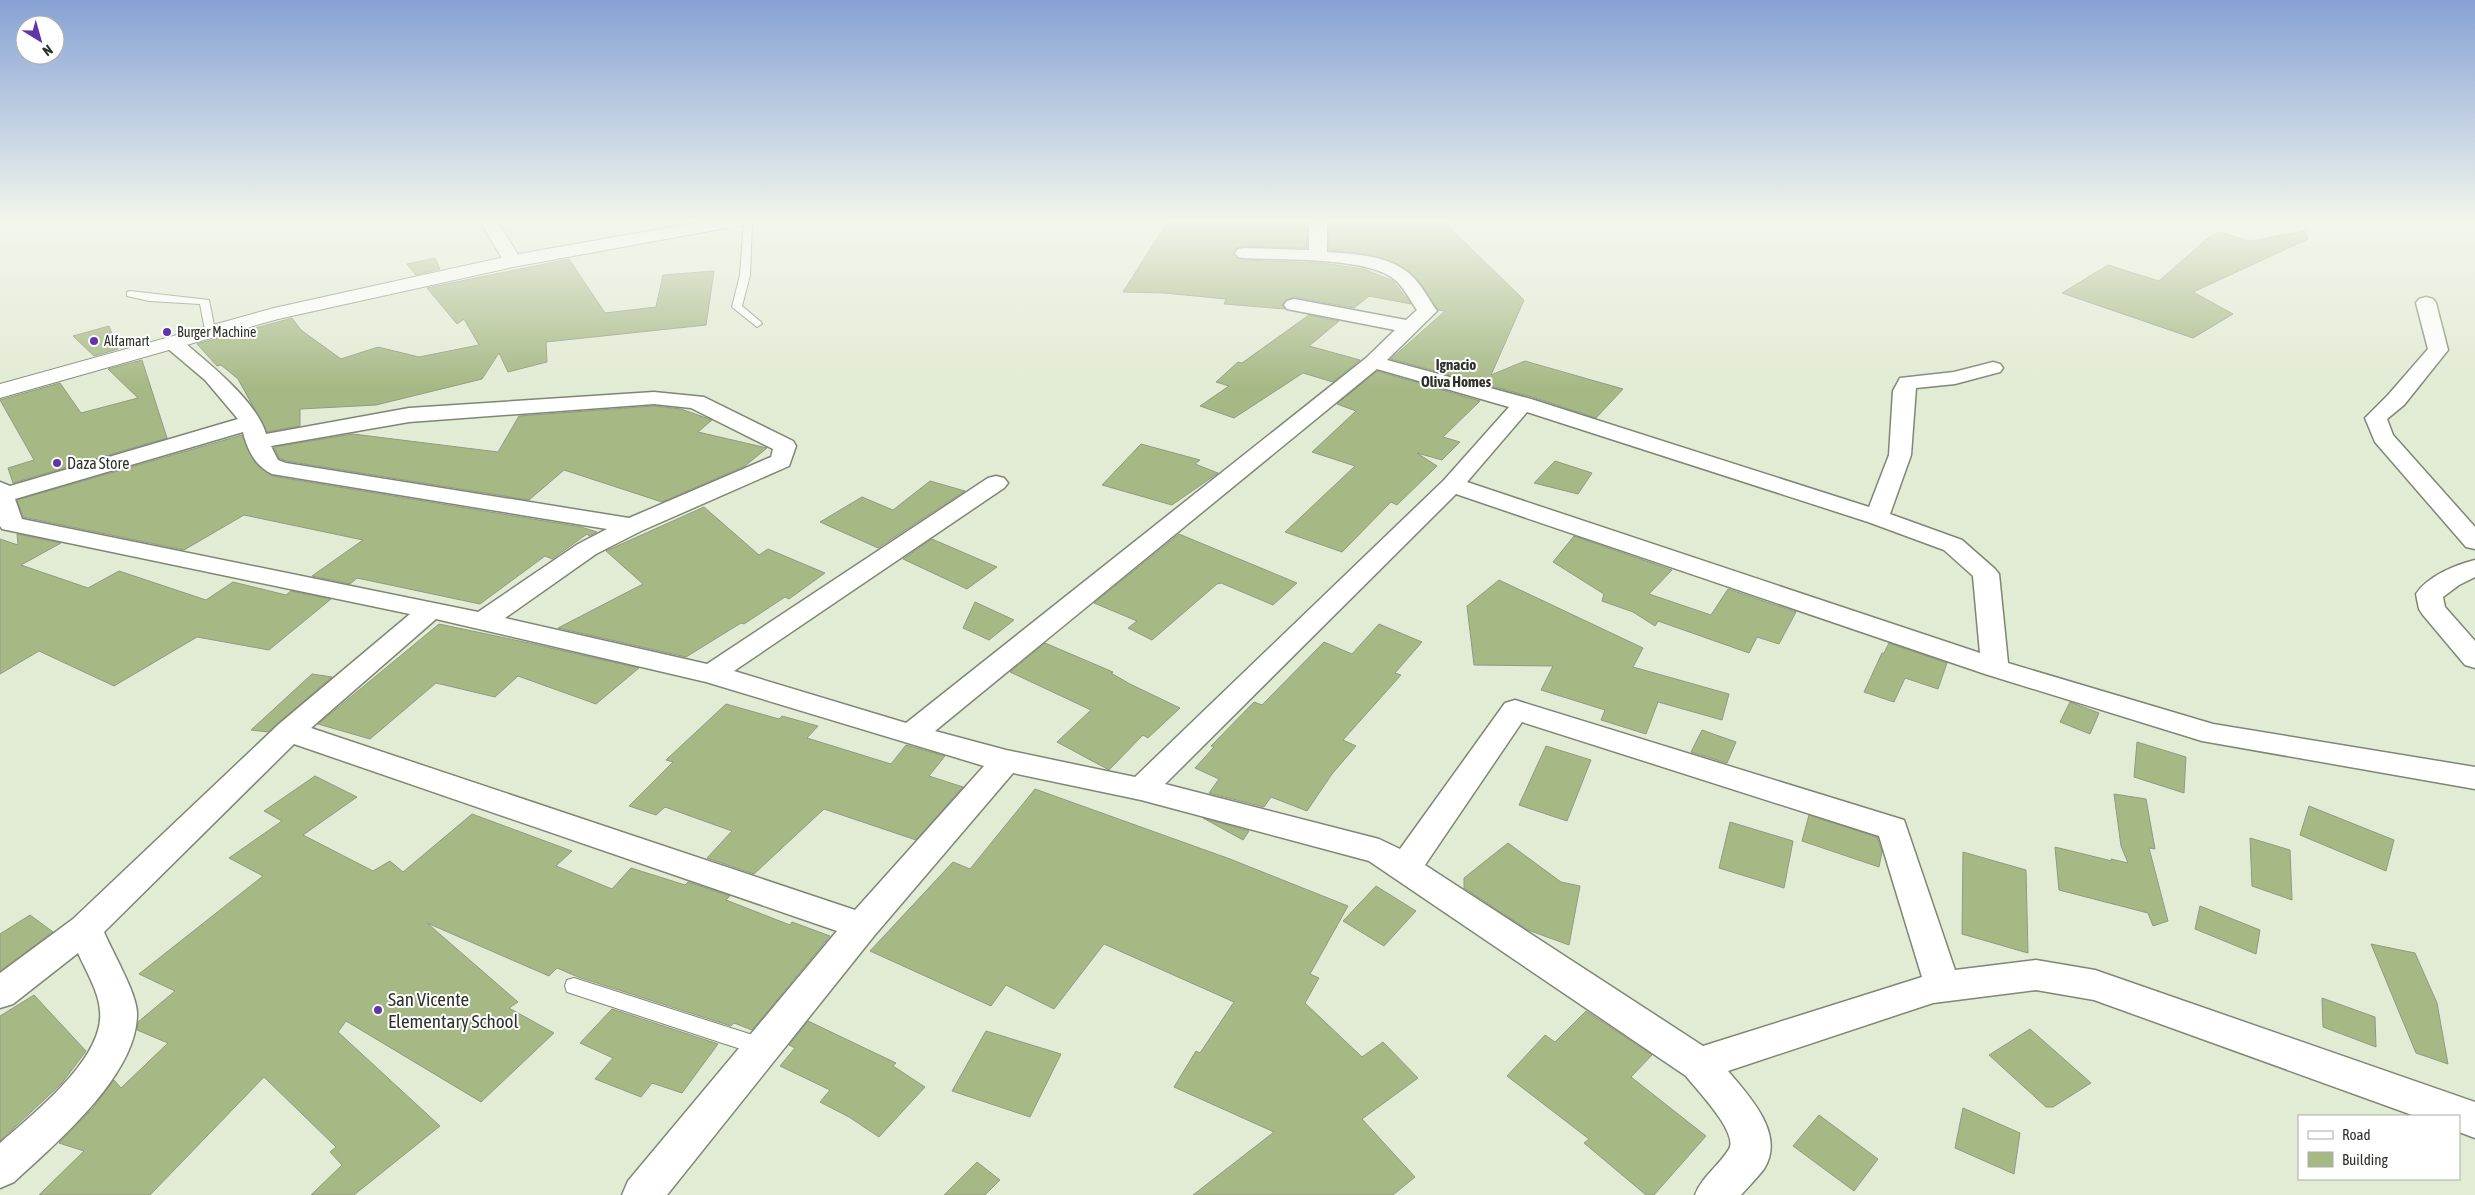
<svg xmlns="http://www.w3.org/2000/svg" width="2475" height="1195" font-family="'Asap Condensed',sans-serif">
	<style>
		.building { fill: #a6b884; stroke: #929a85 }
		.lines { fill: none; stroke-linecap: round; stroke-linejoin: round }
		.lane-casing { stroke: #7f8772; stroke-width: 2 }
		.street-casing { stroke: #7f8772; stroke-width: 3 }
		.secondary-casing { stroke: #7f8772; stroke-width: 2 }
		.primary-casing { stroke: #7f8772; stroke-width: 2 }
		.lane { fill: #fff; fill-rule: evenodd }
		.street { fill: #fff; fill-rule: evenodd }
		.secondary { fill: #fff; fill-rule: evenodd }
		.primary { fill: #fff; fill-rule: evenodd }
		.poi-dot { fill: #6234ab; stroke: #fff; stroke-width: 2 }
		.labels { text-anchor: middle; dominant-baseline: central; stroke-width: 4; stroke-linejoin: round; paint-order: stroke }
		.far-poi-label { font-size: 14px; fill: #2e3129; stroke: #fff; text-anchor: start }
		.far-neighbourhood-label { font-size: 15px; font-weight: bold; fill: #2e3129; stroke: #fff }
		.poi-label { font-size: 16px; fill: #2e3129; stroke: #fff; text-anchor: start }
		.near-poi-label { font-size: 19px; fill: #2e3129; stroke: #fff; text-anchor: start }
	</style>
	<rect width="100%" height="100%" fill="#e2ebd4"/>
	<path class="building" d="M1168,221h139v27l-63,-2 -8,2 -2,6 4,5 6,1 78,3 42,6 29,12 18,23 -42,-8 -15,12 -60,-11 -8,3 -4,5 3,4 -61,-5 2,-5 -62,-6 -41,-1z
		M1329,221h114l81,79 -33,75 34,-14 98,28 -27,29 -64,-21 -141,-38 54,-48 -7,-1 -21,-32 -19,-14 -30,-10 -39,-4z
		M2305,231l3,8 -115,53 40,22 -40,24 -131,-45 46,-28 51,16 49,-43 11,-6 31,9z
		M435,258l5,11 -24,6 -9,-11z
		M569,259l36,54 51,-6 7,-32 51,-4 -8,54 -160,17 1,20 -39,10 -9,-19 -17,26 -106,26 -76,4v17l-33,6 -29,-53 -17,-14 -4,1 -20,-22 95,-26 9,12 40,29 37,-12 41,10 60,-12 -15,-26 -7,5 -30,-36z
		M1309,315l30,6 -30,25 51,14 -27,22 -30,-9 -69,45 -34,-12 29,-20 -13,-4 22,-20 4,1z
		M109,326l9,23 -24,7 -21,-20z
		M142,360l25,78 -154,45 -5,-15 26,-8 -34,-60 60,-17 21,30 57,-15 -30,-29z
		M1377,371l103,30 -37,36 17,5 -18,18 -25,-7 20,13 -40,39 -6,-3 -49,50 -57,-20 70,-66 -43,-14 44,-41 -19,-7z
		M654,406l27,3 31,11 -14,12 69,16 -22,18 -83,36 -98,-32 -35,30 -243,-39 -7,-3 -5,-11 79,-13 145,18 21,-36z
		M242,435l13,28 17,13 309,51 16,5 -8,4 -2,-2 -35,25 -7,-3 -65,48 -123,-26 -7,6 -38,-8 51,-36 -119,-25 -60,35 -161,-33 -6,-17z
		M1141,444l59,16 -5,4 23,9 -46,32 -70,-20z
		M1555,461l37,12 -14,21 -44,-11z
		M930,481l35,10 -87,57 -58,-26 42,-25 31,13z
		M704,507l55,48 9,-6 57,24 -36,26 -4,-2 -41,27 -3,-1 -55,34 -128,-29 85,-44 -37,-33z
		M17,534l44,9 -40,22 67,23 31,-17 87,29 27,-18 53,13 5,-4 40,8 -62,51 -72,-13 -83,49 -75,-35 -39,23v-135l18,6z
		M1179,534l118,49 -24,22 -52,-22 -4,1 -65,56 -24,-12 9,-7 -43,-18z
		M1574,536l98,34 -23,24 62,21 17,-26 68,23 -17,32 -22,-7 -8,16 -91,-32 -3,5 -22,-14 -31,-11 2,-7 -51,-32z
		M932,539l65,28 -30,22 -64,-30z
		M1499,580l144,68 -10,19 96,27 -7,26 -64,-18 -12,32 -45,-14 4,-10 -64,-20 12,-24 -79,-1 -7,-59z
		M975,602l39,18 -25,20 -26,-12z
		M439,624l90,19 110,25 -43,36 -78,-28 -23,21 -59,-14 -66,56 -52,-15z
		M1379,624l43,18 -27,31 6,2 -58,65 13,6 -24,28 -25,37 -36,-14 -7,10 -55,-14 10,-14 -24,-11 19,-21 -3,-1 43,-44 8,3 62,-63 28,12z
		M1045,643l68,29 -2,1 19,11 50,24 -32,30 -5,-3 -34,35 -52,-28 34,-32 -81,-38z
		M1889,643l58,20 -9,26 -33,-11 -11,24 -30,-10 18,-39h2z
		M312,674l20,3 -64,55 -17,-2z
		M2070,702l29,11 -9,21 -30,-12z
		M726,704l53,15 3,-3 36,10 -11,12 84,26 15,-19 39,11 -16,20 34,11 -47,53 -92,-31 -70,65 -47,-16 25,-27 -67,-24 -9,8 -27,-9 44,-44 -7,-2z
		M1702,730l34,12 -9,21 -36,-11z
		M2137,742l49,15 -2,36 -50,-16z
		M1546,746l45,14 -24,61 -48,-16z
		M315,776l42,21 -54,38 70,36 17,-10 13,11 69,-58 100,37 -16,15 56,23 19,-21 54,17 3,-3 42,14 -4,4 64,25 2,-3 38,14 -78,94 -18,-7 -3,3 -153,-49 -21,-9 -8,8 -122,-53 91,79 -9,6 45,25 -73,69 -135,-81 -8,11 102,94 -86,69h-43l31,-30 -12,-13 6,-5 -72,-70 -114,118h-111l45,-44 -25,-8 34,-35 21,-28 7,8 47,-45 -31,-13 1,-8 37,-31 -36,-17 124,-98 -34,-18 53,-37 -18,-10z
		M1035,789l195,70 118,47 -38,68 9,4 -14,25 57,54 21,-15 35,36 -56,41 53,58 -22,18h-200l81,-63 -100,-45 22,-36 4,2 34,-51 -130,-58 -50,65 -48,-24 -15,21 -121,-55 83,-89 17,7z
		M2114,794l32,5 9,50 -6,-1 19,73 -15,5 -5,-13 -89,-23 -4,-43 57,14 -1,-2 17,4 -7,-17z
		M2309,806l85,34 -8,31 -86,-36z
		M1809,815l68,22 5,15 -3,15 -77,-26z
		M1203,818l46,13 -6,9z
		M1730,822l63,19 -9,47 -65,-20z
		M2250,838l40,12 2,50 -40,-14z
		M1508,843l53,39 19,4 -11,59 -41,-15 -64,-42v-10z
		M1963,852l63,18 2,83 -66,-19z
		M1376,886l40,25 -32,35 -41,-25z
		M2200,906l60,24 -4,24 -61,-25z
		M30,915l23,17 -53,39v-37z
		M2371,944l44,9 22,50 11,61 -32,-11z
		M34,995l52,56 -24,32 -62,58v-125z
		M2322,998l53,19 1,30 -53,-20z
		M612,1009l106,35 -36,49 -30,-10 -11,14 -46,-18 18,-21 -33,-15z
		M1586,1011l66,44 -21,22 75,59 -52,59h-8l-62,-52 5,-4 -82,-63 38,-41 10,7z
		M808,1021l88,42 -3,3 32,21 -46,50 -30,-20 -29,-15 10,-12 -50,-24 15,-18 -6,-3z
		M2030,1029l61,54 -38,24h-7l-57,-52z
		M986,1031l75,23 -31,63 -78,-26z
		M1963,1108l57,25 -6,41 -59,-26z
		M1819,1115l59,44 -24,32 -61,-45z
		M977,1162l23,18 -15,15h-41z"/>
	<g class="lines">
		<defs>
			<path id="lane" d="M744,221h8l-2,54 -8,31 19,16 1,2 -5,3 -25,-20 8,-32z
				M130,291l79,9 6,30 -5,3 -5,-3 -5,-26 -51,-3 -22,-5v-4z
				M574,978l188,60 7,3 3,6 -3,6 -7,3 -195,-64 -2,-6 2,-6z"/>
			<path id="street" d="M1309,221h18v31c25,2 58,3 79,19 13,9 22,27 31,40l-50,49 144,39 338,108 20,-52 4,-64 7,-13 54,-6 39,-10 7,2 3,4 -3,4 -45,12 -39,4 -5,67 -21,59 72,26 33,29 4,5 9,89 205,61 262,43v22l-273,-48 -217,-67 -529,-180 -291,290 214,55 21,10 105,-146 10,-3 389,120 51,150 81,-10 59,10 380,132v36l-16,-6v-16h-44l-321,-116 -58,-10 -103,13 -205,68c21,25 58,63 36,98 -7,9 -15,17 -23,26h-46c8,-20 24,-29 34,-46 10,-16 -33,-60 -43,-73l-317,-215 -228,-61 -128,-27 -139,163 -207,259h-45l6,-14 209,-250 -543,-187 -190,188c8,19 33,62 33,81 1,62 -82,131 -123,169l-14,6v-45c32,-28 105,-85 100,-132 -1,-19 -14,-40 -22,-58l-65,51 -13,4v-35l73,-54 206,-195 131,-110 -408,-85 -2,-3v-44l10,4 228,-67 -33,-39 -39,-33 -3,-4 3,-4 7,-2 7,2c26,22 77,62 86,95l143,-26 245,-16 50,5 89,44 3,5 -7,20 -148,65 -45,23 -91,64 202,46 281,-186 8,-2 8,2 4,5 -4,5 -270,183 172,52 460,-365 29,-28 -108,-21 -3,-4 3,-4 7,-2 112,21 11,-10c-7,-10 -13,-23 -23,-31 -27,-22 -114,-19 -150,-21l-6,-1 -3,-4 3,-4 6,-1 65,2zM1377,369l132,38 -65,73 -309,297 -129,-27 -71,-19zM654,404l37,4 82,41 -2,8 -142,61 -343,-55 -8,-3 -7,-14 138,-24zM1527,412l341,110 76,28 29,26 7,77 -513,-171zM243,432c4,17 12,34 29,42l335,55 -29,15 -100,68 -456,-93 -7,-20zM436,619l270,63 278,84 -129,144 -544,-182zM1522,722l357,114 43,141 -219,69 -278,-181z
				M2426,297l7,2 3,4 12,47 -44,55 -17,14 6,16 82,92v22l-9,-2 -91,-105 -10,-24 23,-23 40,-46 -12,-46 3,-4z
				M2475,560v17l-16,8 -16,12 2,10 30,34v27l-10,-3 -42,-50 -4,-6 -3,-15c12,-18 39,-29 59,-34z"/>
			<path id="secondary" d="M483,221h18l-1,4 22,36 -2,4h-14l-24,-40z"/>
			<path id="primary" d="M706,221h40l-3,4 -6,1 -224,41 -235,52 -278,79v-14l274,-76 239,-53z"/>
		</defs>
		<use href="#lane" class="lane-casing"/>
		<use href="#street" class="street-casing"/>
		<use href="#secondary" class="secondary-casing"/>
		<use href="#primary" class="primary-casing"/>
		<use href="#lane" class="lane"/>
		<use href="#street" class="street"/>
		<use href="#secondary" class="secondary"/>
		<use href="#primary" class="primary"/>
	</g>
	<linearGradient id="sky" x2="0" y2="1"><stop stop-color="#86a2d5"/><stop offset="0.57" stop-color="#f2f6ec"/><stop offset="1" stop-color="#f2f6ec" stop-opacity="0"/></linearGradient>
	<rect width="2475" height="388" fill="url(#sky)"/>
	<g class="poi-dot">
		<circle cx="167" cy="332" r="5"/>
		<circle cx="94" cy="341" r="5"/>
		<circle cx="57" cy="463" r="5"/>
		<circle cx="378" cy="1010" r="5"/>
	</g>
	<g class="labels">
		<g class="far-poi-label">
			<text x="177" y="332">Burger Machine</text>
			<text x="104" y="341">Alfamart</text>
		</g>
		<g class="far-neighbourhood-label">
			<text x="1456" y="364">Ignacio<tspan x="1456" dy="17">Oliva Homes</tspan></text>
		</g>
		<g class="poi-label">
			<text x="67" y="463">Daza Store</text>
		</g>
		<g class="near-poi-label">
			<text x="388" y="999">San Vicente<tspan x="388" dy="22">Elementary School</tspan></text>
		</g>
	</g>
	<rect x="2298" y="1115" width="162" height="65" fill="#ffffff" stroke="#abada9"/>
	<rect x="2308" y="1131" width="25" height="8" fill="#ffffff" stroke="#abada9"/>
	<text x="2342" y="1140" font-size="15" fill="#2e3129">Road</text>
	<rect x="2308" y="1152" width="25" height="15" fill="#a6b884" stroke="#abada9"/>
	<text x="2342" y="1165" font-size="15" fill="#2e3129">Building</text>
	<g transform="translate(40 40) rotate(143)"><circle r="24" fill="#ffffff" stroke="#abada9"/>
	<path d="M0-4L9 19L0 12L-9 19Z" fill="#6234ab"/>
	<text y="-8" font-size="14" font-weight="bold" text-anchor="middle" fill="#2e3129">N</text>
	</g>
</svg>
